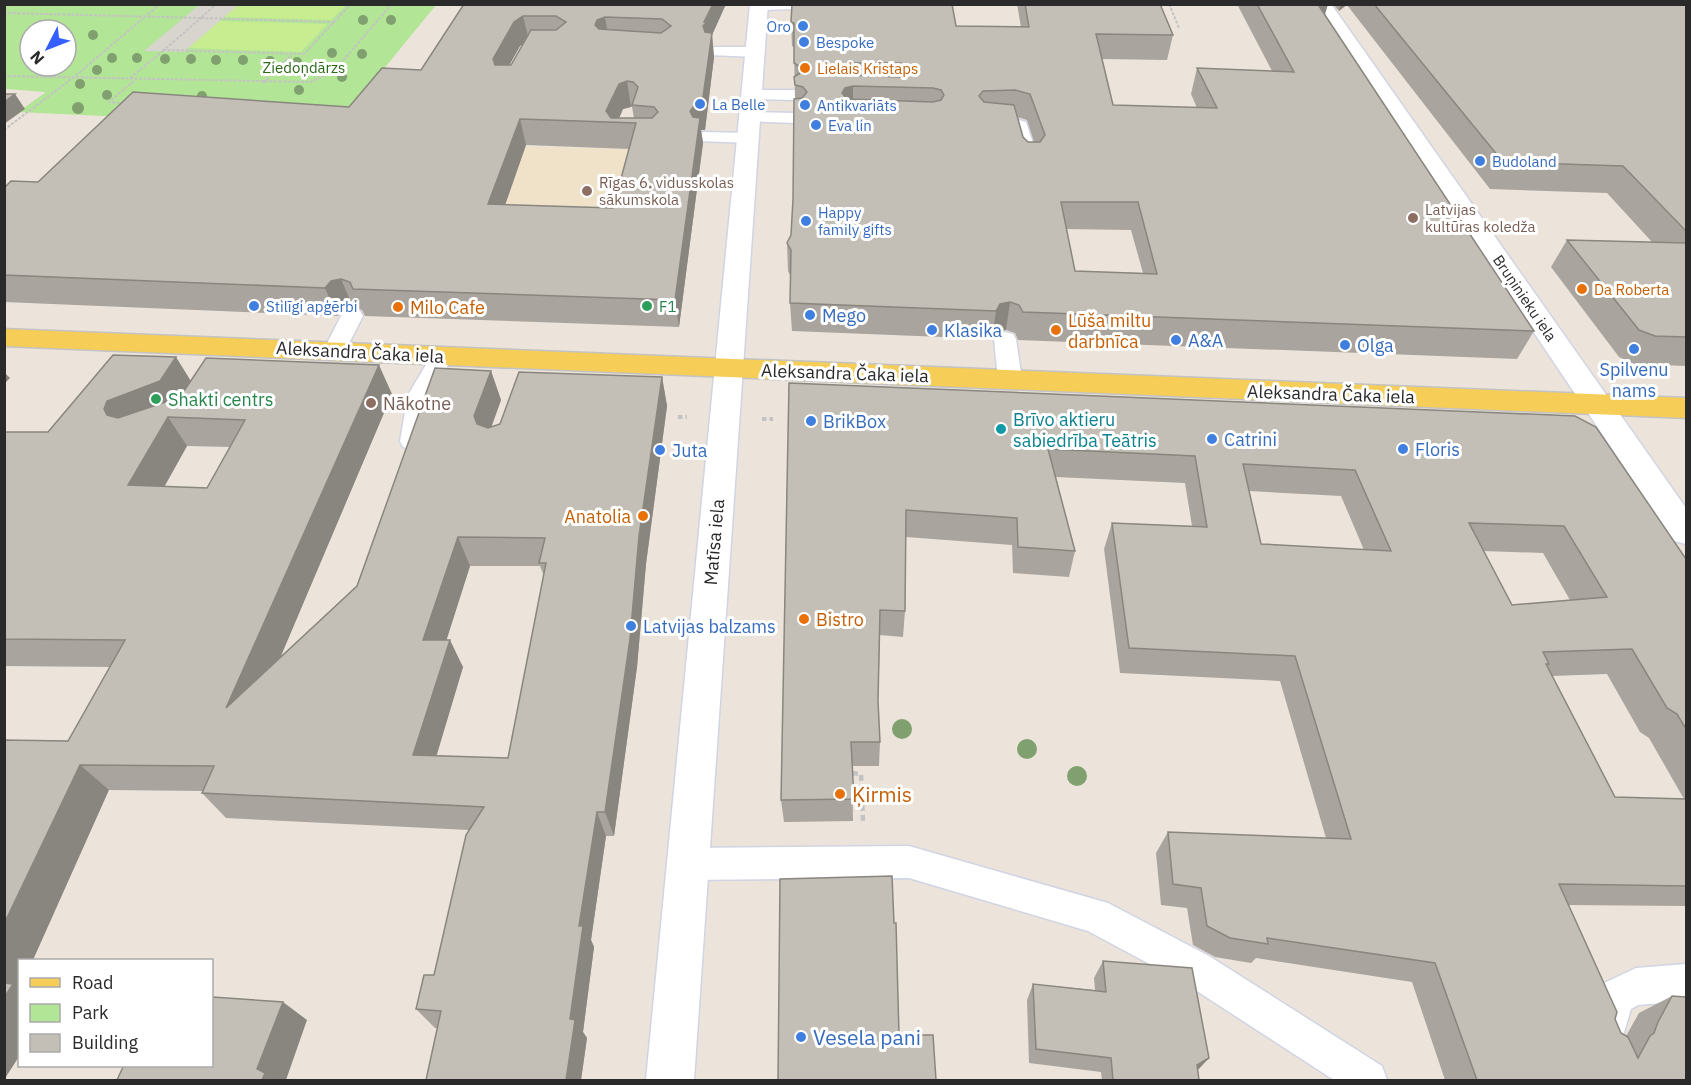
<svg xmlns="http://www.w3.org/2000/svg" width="1691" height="1085" font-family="'IBM Plex Sans',sans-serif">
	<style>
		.education { fill: #efe2c9 }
		.green { fill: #b2e595; fill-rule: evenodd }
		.pitch { fill: #c8ed90 }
		.plaza { fill: #d8d4ce }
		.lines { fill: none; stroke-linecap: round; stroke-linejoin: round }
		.lane-casing { stroke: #d0d4e3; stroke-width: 3 }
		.street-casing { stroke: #d0d4e3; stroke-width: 3 }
		.secondary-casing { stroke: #d0d4e3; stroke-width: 3 }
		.primary-casing { stroke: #c3c3c3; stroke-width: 3 }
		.path-far2 { stroke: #c3c3c3; stroke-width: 2; stroke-dasharray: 3 1.5; stroke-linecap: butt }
		.path-far1 { stroke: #c3c3c3; stroke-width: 4; stroke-dasharray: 4.5 3; stroke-linecap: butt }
		.path { stroke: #c3c3c3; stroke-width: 4.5; stroke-dasharray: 6 4; stroke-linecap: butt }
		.lane { fill: #fff; fill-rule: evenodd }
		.street { fill: #fff; fill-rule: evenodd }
		.secondary { fill: #fff; fill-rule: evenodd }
		.primary { fill: #f5cd57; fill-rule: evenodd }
		.tree { fill: #81a06f }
		.wall { fill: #a9a49d; fill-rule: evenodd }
		.shaded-wall { fill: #89867f }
		.building { fill: #c4bfb6; stroke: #89867f; stroke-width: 1.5; fill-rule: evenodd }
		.shop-dot { fill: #3f7fe0; stroke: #fff; stroke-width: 2 }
		.food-dot { fill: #e8710a; stroke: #fff; stroke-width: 2 }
		.education-dot { fill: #8d6e63; stroke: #fff; stroke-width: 2 }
		.leisure-dot { fill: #2e9e5b; stroke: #fff; stroke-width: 2 }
		.culture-dot { fill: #0f9aa8; stroke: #fff; stroke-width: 2 }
		.labels { text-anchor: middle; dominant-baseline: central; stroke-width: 6; stroke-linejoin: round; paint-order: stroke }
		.far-shop-label { font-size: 15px; fill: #366cbe; stroke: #fff; text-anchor: start }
		.far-park-label { font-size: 15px; fill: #2a6917; stroke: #fff }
		.far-food-label { font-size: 15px; fill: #c56008; stroke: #fff; text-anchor: start }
		.far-education-label { font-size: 15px; fill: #785e54; stroke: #fff; text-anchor: start }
		.far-street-label { font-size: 15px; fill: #2a2a2a; stroke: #fff }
		.far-leisure-label { font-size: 15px; fill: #27864d; stroke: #fff; text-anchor: start }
		.food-label { font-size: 18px; fill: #c56008; stroke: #fff; text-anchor: start }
		.shop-label { font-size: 18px; fill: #366cbe; stroke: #fff; text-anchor: start }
		.street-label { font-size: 18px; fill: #2a2a2a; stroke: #fff }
		.leisure-label { font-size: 18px; fill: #27864d; stroke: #fff; text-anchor: start }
		.education-label { font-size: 18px; fill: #785e54; stroke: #fff; text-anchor: start }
		.culture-label { font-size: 18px; fill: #0d838f; stroke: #fff; text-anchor: start }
		.near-food-label { font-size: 21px; fill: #c56008; stroke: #fff; text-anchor: start }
		.near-shop-label { font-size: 21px; fill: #366cbe; stroke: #fff; text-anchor: start }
	</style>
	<rect width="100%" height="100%" fill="#ece4db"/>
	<path class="education" d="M703,144l-12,93 -239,-7 45,-84 134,3z"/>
	<path class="green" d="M5,5h431l-103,126 -186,-13 -129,-6 28,-20 -41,-3zM30,30h36v36h-36z"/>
	<path class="pitch" d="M238,5h108l-15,15 -107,-3z
		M219,21l108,3 -26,28 -112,-4z"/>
	<path class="plaza" d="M199,5h39l-54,47 -40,-1z"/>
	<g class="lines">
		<defs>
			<path id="lane" d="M753,4h50v1l-7,4 -37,1 -5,-1z
				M715,47h41l8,5 -8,5 -47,-2 -2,-3 2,-3z
				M753,90h43l8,5 -8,5 -49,-1 -2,-4 2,-4z
				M751,112l45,1 6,1 3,4 -3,4 -6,1 -51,-2 -3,-4 3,-4z
				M988,117l24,1 14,4 13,40 -3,4h-12l-3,-4 -9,-33 -30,-3 -3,-4 3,-4z
				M704,132l46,1 6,1 3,4 -3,4 -6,1 -52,-2 -3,-4 3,-4z
				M352,309l8,2 3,5 -18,35 -3,5 -8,2 -8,-2 -3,-5 18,-35 3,-5z
				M1005,332l8,2 3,5 6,41 -4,5 -8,3 -8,-3 -4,-5 -4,-41 3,-5z
				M442,349l8,2 3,5 -21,39 -8,46 -3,6 -9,3 -9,-3 -3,-6 8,-46 26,-44z
				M909,846l199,57 101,53 173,110 5,14h-53l-151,-98 -95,-51 -179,-53 -222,2 -12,-4 -5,-12 5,-12 12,-4z
				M1686,964v37l-48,4 -7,4 -12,40 -14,5 -14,-5 -5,-14 16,-51 34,-16z"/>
			<path id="street" d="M1313,4h18l355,504v36l-12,-3z"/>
			<path id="secondary" d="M750,4h18l-74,1076h-48z"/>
			<path id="primary" d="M4,329l1682,69v20l-1682,-72z"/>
		</defs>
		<use href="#lane" class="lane-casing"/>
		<use href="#street" class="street-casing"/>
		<use href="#secondary" class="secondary-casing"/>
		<use href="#primary" class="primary-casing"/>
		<path class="path-far2" d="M1169,4l10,24
			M4,13l197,5 15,-14
			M201,18l133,4 -30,32 -140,-4z
			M334,22l17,-18
			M4,76l306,6 23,-10 59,-68
			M130,78l34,-28
			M263,83l28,-28
			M124,103l-15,-1 26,-22
			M4,130l70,-53 86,-73"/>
		<path class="path-far1" d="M678,417h9
			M762,419h11"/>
		<path class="path" d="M852,773l9,1 2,48"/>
		<use href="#lane" class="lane"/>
		<use href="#street" class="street"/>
		<use href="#secondary" class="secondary"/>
		<use href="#primary" class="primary"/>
	</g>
	<g class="tree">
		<circle cx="363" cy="20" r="5"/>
		<circle cx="391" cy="20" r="5"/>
		<circle cx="93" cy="35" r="5"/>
		<circle cx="332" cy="53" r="5"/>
		<circle cx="362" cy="54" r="5"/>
		<circle cx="112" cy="58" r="5"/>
		<circle cx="137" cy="58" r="5"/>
		<circle cx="165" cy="59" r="5"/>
		<circle cx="191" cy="59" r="5"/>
		<circle cx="216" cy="60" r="5"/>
		<circle cx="243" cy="60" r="5"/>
		<circle cx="270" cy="61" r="5"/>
		<circle cx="297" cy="62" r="5"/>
		<circle cx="97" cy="70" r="5"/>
		<circle cx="342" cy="77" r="5"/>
		<circle cx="80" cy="84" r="5"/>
		<circle cx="299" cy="90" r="5"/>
		<circle cx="107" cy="95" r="5"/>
		<circle cx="202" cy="96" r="5"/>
		<circle cx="78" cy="108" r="6"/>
		<circle cx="902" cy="729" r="10"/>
		<circle cx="1027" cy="749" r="10"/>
		<circle cx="1077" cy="776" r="10"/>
	</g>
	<path class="wall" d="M464,4h262l-14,31 2,22 -9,73h-4l2,13 -24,184 -314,-11 -3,-6 -9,-3 -10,2 -6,7 -333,-14v-114l34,-6 311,-75 72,-37zM523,44l-12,21h-2l11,-19zM631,107h1l2,11h-15l4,-9zM526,145l103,4 -16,59 -108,-3z
		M1017,4h143l13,31 -6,25 -65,-1 11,46 84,3 -6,-14 6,-26 75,3 -35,-67h91l-3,11 209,316 -17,28 -499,-19 -3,-7 -9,-3 -10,2 -4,7 -200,-8 -2,-28v-28l-2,-4 -1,-28 4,-8 2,-36 2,-100 -1,-52 -2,-1 -1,-24 230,5zM1017,117l10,3 7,22h-6l-5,-5zM1066,229l65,1 12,43 -68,-2z
		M1333,4h353v362l-52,-2 -15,-7 -68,-90 16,-27 85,2 -45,-49 -117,-4 -143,-184 -8,6z
		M491,371l10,29 -10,27 171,-50 5,29 -21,158 -9,103 -23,169h-8l-15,104 3,7 -11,85 4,6 -6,42h-155l11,-52h-2l-19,-19 18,-34 35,-145 -243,-12 -24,-25v-2l-93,-1 -105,-50 64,1 42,-74 -106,-1v-234h44l143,-51 201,13 -112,263 77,-71zM187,446l43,1 -23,41 -43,-1zM470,566h70l4,10 -36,182 -72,-2 27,-89 -17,-27z
		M789,383l786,33 111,143v347l-118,-1 53,128 5,3 13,-23 33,-17 14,84h-241l-33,-98 -156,-24 -5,5 -36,-6 -22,-12 -6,-37 -26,-3 -5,-52 12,-21 158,6 -46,-157 -160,-8 -16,-124 8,-26 80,3 -7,-43 -129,-6 19,74 -6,26 -56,-4 -1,-28 -106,-8 -1,74 -2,26 -23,-2 -2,66 2,41 -1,24h-27l1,55 -69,1 -3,-22zM1249,491l92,5 23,54 -103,-6zM1483,551l60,2 27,47 -58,5zM1607,674l33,58 9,6 35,61 -69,-2 -63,-121z
		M1103,961l106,97 -12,12 2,10h-97l-1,-8 -72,-9 -2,-63 6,-16 62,6 -1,-12z"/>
	<path class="shaded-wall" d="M713,4h13l-14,31 2,22 -9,73h-4l2,13 -24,184 -4,-27 15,-189 13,-85z
		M1321,4h7l-6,18 -3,-16z
		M1341,4h6l-8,7z
		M523,16l6,24 -9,6 -21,38 -6,-25 21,-37z
		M605,17l4,24 -14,-16 2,-5z
		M853,63v49l-11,-19 1,-24z
		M627,81l4,26 -8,2 -6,14 -9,-1 -2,-11 13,-27z
		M15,94l10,15 -21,15v-22z
		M520,119l6,26 -30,86 -8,-27z
		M341,279l12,28 -10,2 -6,7 -12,-28 6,-7z
		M1010,302l-4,28 -10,2 -4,7 4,-28 4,-7z
		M176,357l18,29 -15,24 -51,20 -21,-15 -3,-6 3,-8z
		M379,365l13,29 -144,340 -22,-26z
		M491,371l10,29 -16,45 -11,-29z
		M4,372l6,6 -6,6z
		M662,377l5,29 -21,158 -9,103 -23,169 -9,-24 34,-276z
		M168,417l19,29 -38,68 -21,-29z
		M458,537l12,29 -32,101 -15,-27z
		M450,640l13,27 -34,114 -16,-26z
		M80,765l29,25 -76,170h-13v95l-16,25v-156z
		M597,812l9,24 -15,104 3,7 -11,85 4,6 -6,42h-15l4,-61 9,-93z
		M283,1002l24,18 -21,60h-24l-5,-11z
		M1209,1058l-13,14 1,-7z"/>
	<path class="building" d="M464,4h249l-9,18h3l-4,4 2,6 7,1 -10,71 -7,1 -5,6 3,6 7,1 -25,182 -322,-11 -3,-7 -9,-3 -10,2 -6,7 -321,-13v-87l7,-7 27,1 95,-90 216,15 33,-39 39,2zM523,16h33l10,6 -10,8h-25l-20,35h-16l-2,-6 21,-37zM605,17l57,2 9,7 -10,7 -62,-4 -4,-4 2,-5zM627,81l6,1 5,5 -6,18 22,2 4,5 -6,6h-41l-5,-7 13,-27zM520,119l116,4 -23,85 -125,-4z
		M792,4h160l4,22 73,1 -4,-23h135l13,31 -77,-1 17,71 104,3 -20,-40 97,4 -37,-68h64l-2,2 215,325 -511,-19 -4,-7 -9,-3 -10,2 -4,7 -206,-8 1,-53 -4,-7 4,-8 2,-36 1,-100 8,-1 5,-6 -4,-5 -8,-2 -1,-8 11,-7 -11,-7v-40l-3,-1zM853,63h48l10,6 -10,8 -56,-2 -2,-6zM853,86l80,2 8,2 3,5 -3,5 -8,2 -86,-3 -5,-6 3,-5zM1015,90l15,4 15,41 -5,7h-12l-5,-5 -9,-32 -30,-3 -5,-6 4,-5zM1061,202h77l19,72 -82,-3z
		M1374,4h312v227l-63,-65 -120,-4z
		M4,94h11l-11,8z
		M1567,240l119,3v94l-31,-1 -16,-6z
		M113,355l63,2 -16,24 -53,20 -3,8 3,6 11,3 62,-21 26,-39 173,7 -153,343 131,-122 78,-218 56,3 -17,45 3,8 11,4 12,-4 19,-52 143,5 -23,159 -9,103 -25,173h-8l-18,114h4l-13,93 5,1 -9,60h-140l15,-69 -25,-2 8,-34h10l32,-140 18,-28 -282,-14 12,-27 -134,-1 -76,159v-184l64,1 57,-101 -121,-1v-207h44zM168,417l77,3 -38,68 -79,-3zM458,537l87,1 -6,25h7l-38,195 -95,-3 37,-115h-27z
		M789,383l786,33 21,11 90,132v170l-9,-15 -10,-6 -35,-59 -89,3 6,12h-3l69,133 71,2v87l-127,-2 58,128 -2,7 6,14 7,4 10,21 12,-22 4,-3 4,-11 14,-26 14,1v83h-209l-42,-117 -168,-25 1,6 -38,-6 -23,-12 -6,-38 -28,-4 -5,-52 183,7 -56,-183 -166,-8 -17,-125 95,4 -12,-71 -147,-7 27,102 -57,-4 -1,-29 -111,-8 -1,101 -25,-1 -2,91 2,41h-29l3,57 -73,1zM1243,464l112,6 36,81 -130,-7zM1469,523l95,3 43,71 -95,8z
		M892,876l2,47h2l3,112h34l3,45h-158l2,-201z
		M1103,961l89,7 17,90 -12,7 2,15h-86l-2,-22 -75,-9 -3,-65 73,8z
		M4,983l9,1 -9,14z
		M212,997l71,5 -26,67 8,4 -3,7h-145l7,-15h88z"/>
	<g class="shop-dot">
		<circle cx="803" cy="26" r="6"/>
		<circle cx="804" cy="42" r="6"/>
		<circle cx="700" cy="104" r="6"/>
		<circle cx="805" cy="105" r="6"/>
		<circle cx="816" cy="125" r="6"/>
		<circle cx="1480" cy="161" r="6"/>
		<circle cx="806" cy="221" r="6"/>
		<circle cx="254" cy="306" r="6"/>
		<circle cx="810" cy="315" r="6"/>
		<circle cx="932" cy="330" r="6"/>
		<circle cx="1176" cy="340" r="6"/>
		<circle cx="1345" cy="345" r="6"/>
		<circle cx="1634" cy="349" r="6"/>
		<circle cx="811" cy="421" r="6"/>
		<circle cx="1212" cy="439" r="6"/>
		<circle cx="1403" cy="449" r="6"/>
		<circle cx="660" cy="450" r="6"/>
		<circle cx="631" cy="626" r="6"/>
		<circle cx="801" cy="1037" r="6"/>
	</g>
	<g class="food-dot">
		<circle cx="805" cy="68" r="6"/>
		<circle cx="1582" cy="289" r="6"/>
		<circle cx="398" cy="307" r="6"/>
		<circle cx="1056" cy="330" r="6"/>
		<circle cx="643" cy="516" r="6"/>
		<circle cx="804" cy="619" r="6"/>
		<circle cx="840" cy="794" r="6"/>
	</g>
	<g class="education-dot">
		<circle cx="587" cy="191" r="6"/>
		<circle cx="1413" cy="218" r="6"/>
		<circle cx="371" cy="403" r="6"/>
	</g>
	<g class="leisure-dot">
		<circle cx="647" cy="306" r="6"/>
		<circle cx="156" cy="399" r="6"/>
	</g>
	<circle class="culture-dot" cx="1001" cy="429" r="6"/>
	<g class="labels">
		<g class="far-shop-label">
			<text x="791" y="26" text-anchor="end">Oro</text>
			<text x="816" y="42">Bespoke</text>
			<text x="712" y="104">La Belle</text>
			<text x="817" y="105">Antikvariāts</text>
			<text x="828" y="125">Eva lin</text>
			<text x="1492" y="161">Budoland</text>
			<text x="818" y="212">Happy<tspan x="818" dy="17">family gifts</tspan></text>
			<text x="266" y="306">Stilīgi apģērbi</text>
		</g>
		<g class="far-park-label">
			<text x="304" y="67">Ziedoņdārzs</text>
		</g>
		<g class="far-food-label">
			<text x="817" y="68">Lielais Kristaps</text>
			<text x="1594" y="289">Da Roberta</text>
		</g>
		<g class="far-education-label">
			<text x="599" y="182">Rīgas 6. vidusskolas<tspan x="599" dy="17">sākumskola</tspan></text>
			<text x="1425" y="209">Latvijas<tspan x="1425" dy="17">kultūras koledža</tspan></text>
		</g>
		<g class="far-street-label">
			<text transform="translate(1525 298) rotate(56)">Bruņinieku iela</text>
		</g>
		<g class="far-leisure-label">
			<text x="659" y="306">F1</text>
		</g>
		<g class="food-label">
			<text x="410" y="307">Milo Cafe</text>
			<text x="1068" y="320">Lūša miltu<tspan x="1068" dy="21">darbnīca</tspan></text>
			<text x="631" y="516" text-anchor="end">Anatolia</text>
			<text x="816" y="619">Bistro</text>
		</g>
		<g class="shop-label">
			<text x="822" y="315">Mego</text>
			<text x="944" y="330">Klasika</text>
			<text x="1188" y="340">A&amp;A</text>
			<text x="1357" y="345">Olga</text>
			<text x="1634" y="369" text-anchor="middle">Spilvenu<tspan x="1634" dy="21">nams</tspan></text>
			<text x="823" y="421">BrikBox</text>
			<text x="1224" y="439">Catrini</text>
			<text x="1415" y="449">Floris</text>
			<text x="672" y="450">Juta</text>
			<text x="643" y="626">Latvijas balzams</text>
		</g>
		<g class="street-label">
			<text transform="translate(360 352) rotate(3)">Aleksandra Čaka iela</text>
			<text transform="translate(845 373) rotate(2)">Aleksandra Čaka iela</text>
			<text transform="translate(1331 394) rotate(2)">Aleksandra Čaka iela</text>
			<text transform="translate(714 542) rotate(-85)">Matīsa iela</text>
		</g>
		<g class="leisure-label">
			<text x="168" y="399">Shakti centrs</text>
		</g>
		<g class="education-label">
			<text x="383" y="403">Nākotne</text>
		</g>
		<g class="culture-label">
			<text x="1013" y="419">Brīvo aktieru<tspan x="1013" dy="21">sabiedrība Teātris</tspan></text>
		</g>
		<g class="near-food-label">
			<text x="852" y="794">Ķirmis</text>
		</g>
		<g class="near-shop-label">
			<text x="813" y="1037">Vesela pani</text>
		</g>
	</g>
	<rect width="1691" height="1085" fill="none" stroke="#2a2a2a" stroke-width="12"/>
	<rect x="18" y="959" width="195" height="108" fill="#ffffff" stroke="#aaaaaa" stroke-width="1.5"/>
	<rect x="30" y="978" width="30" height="9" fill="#f5cd57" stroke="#aaaaaa" stroke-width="1.5"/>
	<text x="72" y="989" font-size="18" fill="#2a2a2a">Road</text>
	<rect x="30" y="1004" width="30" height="18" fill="#b2e595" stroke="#aaaaaa" stroke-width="1.5"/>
	<text x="72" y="1019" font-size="18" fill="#2a2a2a">Park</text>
	<rect x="30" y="1034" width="30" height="18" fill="#c4bfb6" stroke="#aaaaaa" stroke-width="1.5"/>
	<text x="72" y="1049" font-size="18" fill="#2a2a2a">Building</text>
	<g transform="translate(48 48) rotate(228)"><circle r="28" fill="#ffffff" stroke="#aaaaaa" stroke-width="1.5"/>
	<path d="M0-4.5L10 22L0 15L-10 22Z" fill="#355fff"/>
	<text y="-9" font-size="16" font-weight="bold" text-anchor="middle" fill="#2a2a2a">N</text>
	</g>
</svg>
